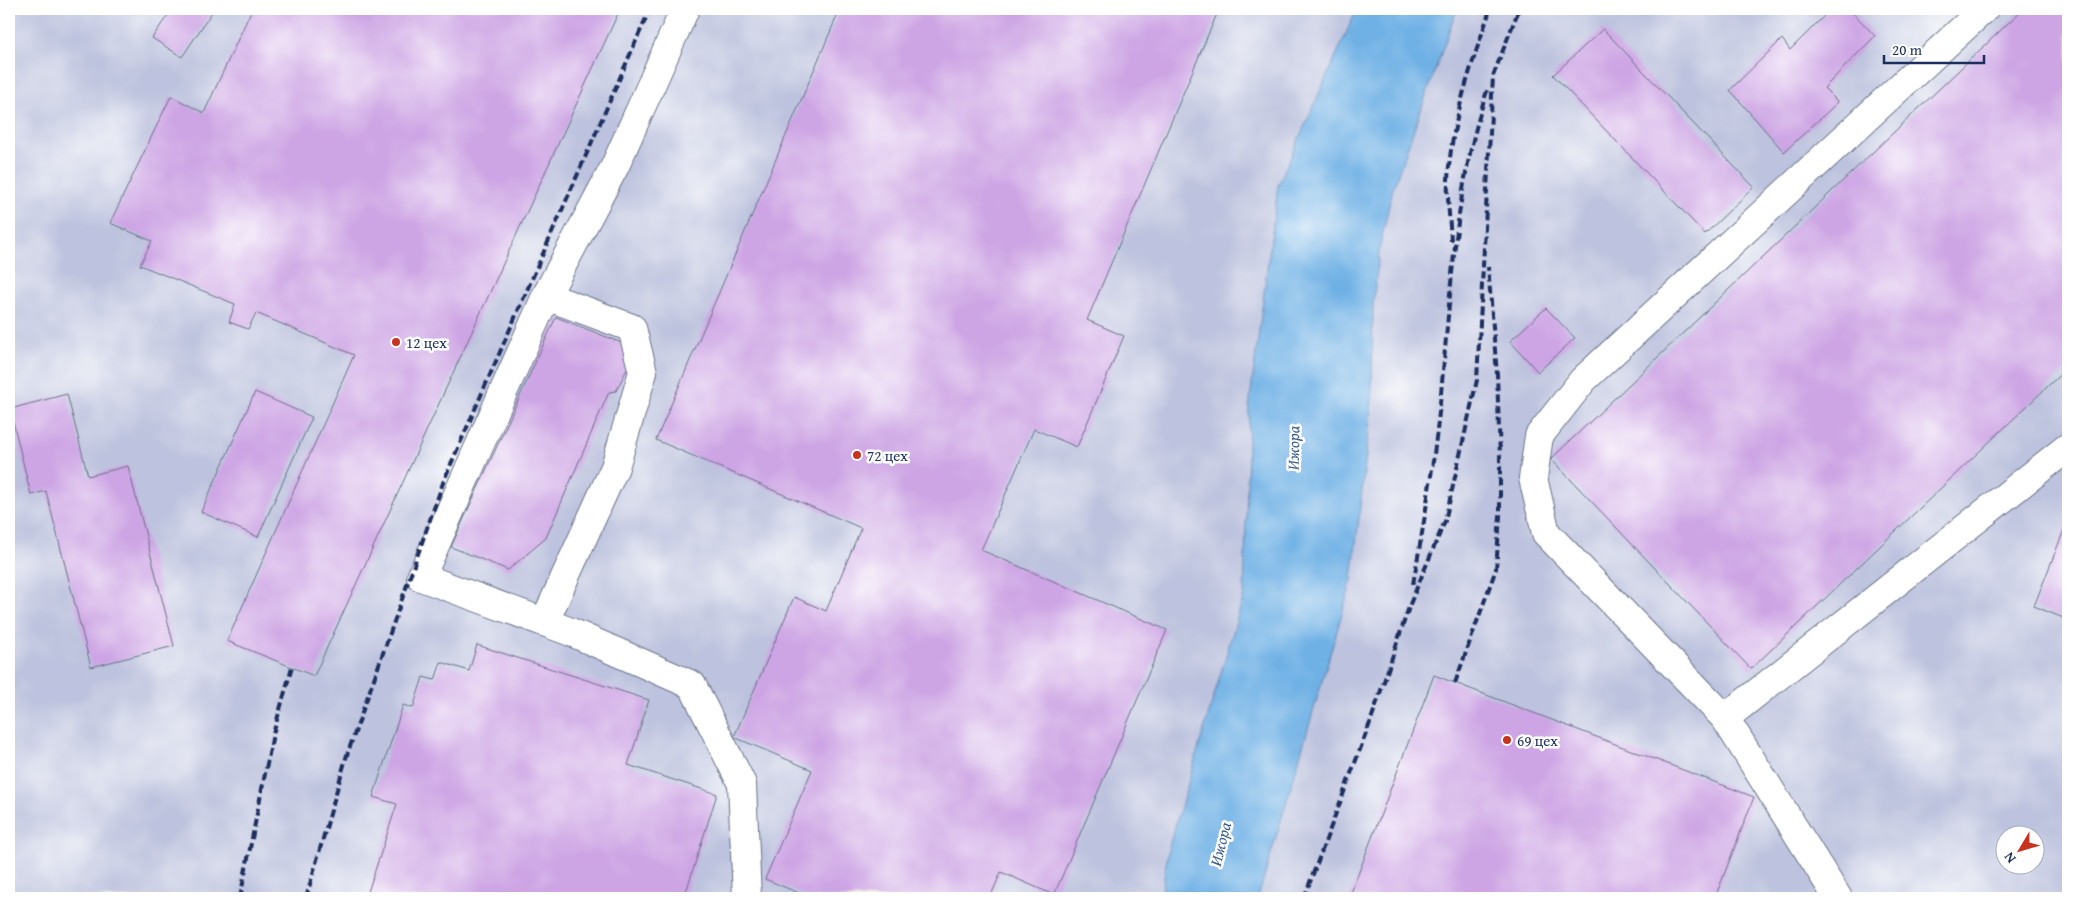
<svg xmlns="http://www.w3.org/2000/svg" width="2077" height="907" font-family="'Gentium Book Plus',serif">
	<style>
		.industrial { fill: #bdc3de; fill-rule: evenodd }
		.water { fill: #70b1e5; stroke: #4670a2 }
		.building { fill: #cda5e4 }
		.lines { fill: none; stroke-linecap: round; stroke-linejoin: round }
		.minor-casing { stroke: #677189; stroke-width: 30 }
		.minor { stroke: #fff; stroke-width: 28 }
		.rail { stroke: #1b2f5e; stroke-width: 4; stroke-dasharray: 8 4; stroke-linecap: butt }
		.poi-dot { fill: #c8321e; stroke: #fff; stroke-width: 2 }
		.labels { text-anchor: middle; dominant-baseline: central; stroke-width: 5; stroke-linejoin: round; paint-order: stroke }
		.poi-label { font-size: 15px; fill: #1b2f5e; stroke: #fff; text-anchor: start }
		.water-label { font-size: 16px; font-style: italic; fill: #395c8d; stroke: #fff }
	</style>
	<rect width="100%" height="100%" fill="#fff"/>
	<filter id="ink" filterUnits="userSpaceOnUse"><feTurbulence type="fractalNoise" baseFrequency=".02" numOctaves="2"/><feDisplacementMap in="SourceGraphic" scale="10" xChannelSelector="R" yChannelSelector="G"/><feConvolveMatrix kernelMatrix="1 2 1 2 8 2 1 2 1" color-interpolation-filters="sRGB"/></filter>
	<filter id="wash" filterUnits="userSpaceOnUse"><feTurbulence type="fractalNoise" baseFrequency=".0096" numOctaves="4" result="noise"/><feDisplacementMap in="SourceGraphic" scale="20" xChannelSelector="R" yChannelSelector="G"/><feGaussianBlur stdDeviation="1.12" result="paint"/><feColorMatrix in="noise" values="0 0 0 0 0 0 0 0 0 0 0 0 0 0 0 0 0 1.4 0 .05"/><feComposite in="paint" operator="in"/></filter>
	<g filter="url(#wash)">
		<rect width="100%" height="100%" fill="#f5ecda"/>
		<path class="industrial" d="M9,9h2059v889h-2059zM2004,834h30v30h-30z"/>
		<path class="water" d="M1357,9h100l-64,179 -13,57 -7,59 -1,97 -20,179 -91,308 -5,10h-95l7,-48 76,-255 5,-188 29,-222z"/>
		<g id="blocks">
			<path class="building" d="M172,9h42l-32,48 -30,-19z
				M252,9h368l-306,667 -87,-35 127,-286 -98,-42 -8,16 -19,-7 6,-18 -95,-39 12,-24 -42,-18 61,-127 33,17z
				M840,9h379l-132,311 37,16 -47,111 -43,-18 -53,121 186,80 -113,265 -53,-23 -11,26h-179l-46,-19 47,-109 -78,-33 60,-140 32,14 35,-83 -205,-88z
				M1831,9h18l26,27 -51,52 14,14 -54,50 -54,-62 52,-51 8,11z
				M2023,9h45v358l-317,302 -200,-210z
				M1603,29l151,158 -49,47 -152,-159z
				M1546,308l29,30 -37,34 -28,-31z
				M556,317l81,32 -21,42 -7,1 -63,146 -38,32 -57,-23z
				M255,392l57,25 -54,120 -57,-25z
				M67,394l21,82 40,-10 46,180 -83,21 -45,-176 -15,4 -21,-86z
				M2068,520v100l-34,-14z
				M477,645l172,55 -21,65 89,29 -33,104h-318l31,-94 -24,-7 30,-92 10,3 10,-31 12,3 6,-18 28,9z
				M1434,675l320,122 -39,101h-366z"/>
		</g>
	</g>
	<g filter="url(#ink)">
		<use href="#blocks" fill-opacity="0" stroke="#677189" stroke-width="1"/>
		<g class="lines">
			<defs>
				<path id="minor" d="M685,9l-70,157 -69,130 -125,281 150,55 121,53 50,99 5,114
					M1984,9l-401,371 -44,56 -6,42 13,55 179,185 343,-271
					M545,621l70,-154 28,-95 -11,-44 -86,-32
					M1725,718l113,180"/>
			</defs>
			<use href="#minor" class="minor-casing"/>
			<use href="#minor" class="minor"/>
			<path class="rail" d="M1451,241c-1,-20 -4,-41 -3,-61 3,-57 23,-114 41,-167
				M1413,584c13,-70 24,-141 30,-213 9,-95 14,-192 45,-283
				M1455,683l41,-114 4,-53v-60l-3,-82 -9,-107
				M240,898l33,-164 19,-67
				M306,898l40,-140 98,-278 206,-471
				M1304,898l66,-175 40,-119 35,-83 32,-141 16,-304 26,-67"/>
		</g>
	</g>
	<g class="poi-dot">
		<circle cx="396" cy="342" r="5"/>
		<circle cx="857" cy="455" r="5"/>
		<circle cx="1507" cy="740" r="5"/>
	</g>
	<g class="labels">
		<g class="poi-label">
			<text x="406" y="342">12 цех</text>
			<text x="867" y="455">72 цех</text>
			<text x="1517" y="740">69 цех</text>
		</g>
		<g class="water-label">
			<text transform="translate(1293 448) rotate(-89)">Ижора</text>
			<text transform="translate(1220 844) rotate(-76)">Ижора</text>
		</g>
	</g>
	<rect width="2077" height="907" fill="none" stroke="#fff" stroke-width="30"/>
	<g transform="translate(2020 850) rotate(232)"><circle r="24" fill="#ffffff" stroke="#a4acbf"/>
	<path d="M0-4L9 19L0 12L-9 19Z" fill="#c8321e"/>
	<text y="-8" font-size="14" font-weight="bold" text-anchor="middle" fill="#1b2f5e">N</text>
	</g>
	<path d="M1884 55v8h100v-8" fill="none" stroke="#1b2f5e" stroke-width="2.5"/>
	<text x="1892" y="55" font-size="15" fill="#1b2f5e" stroke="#ffffff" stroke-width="4" paint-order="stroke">20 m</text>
</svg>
